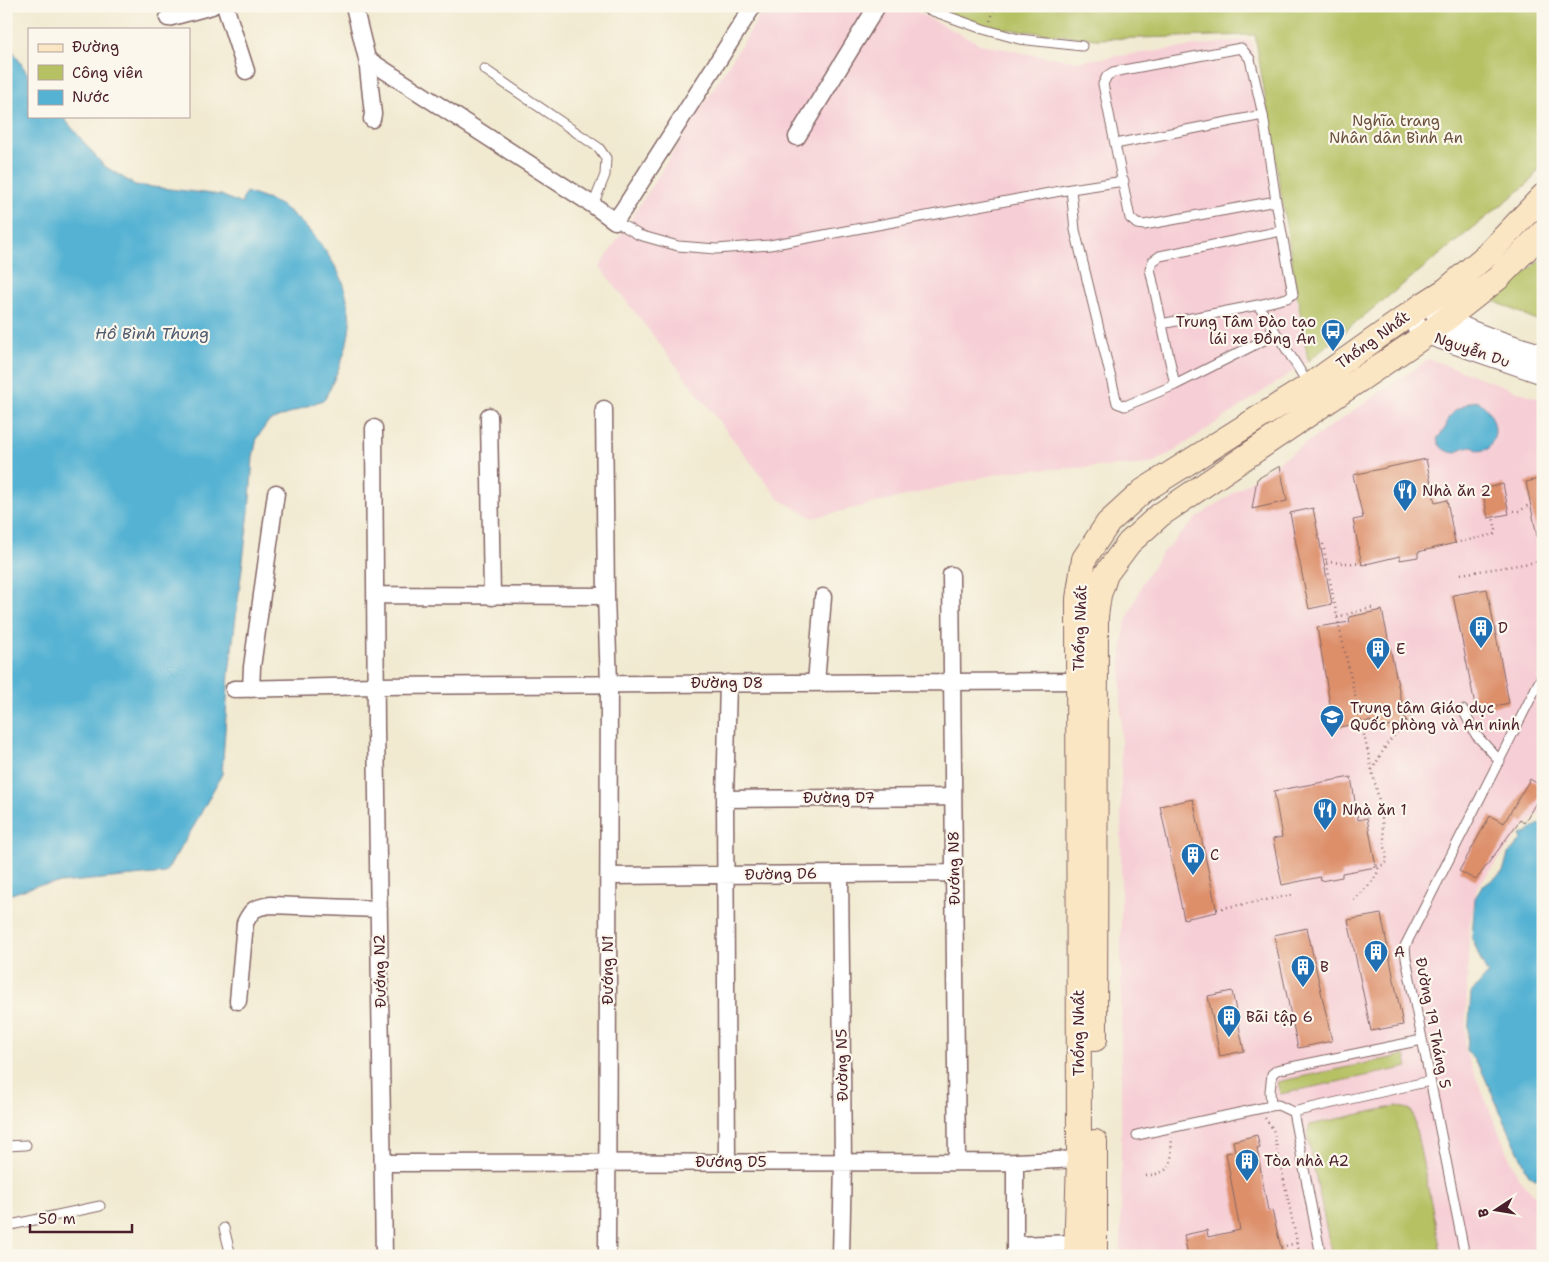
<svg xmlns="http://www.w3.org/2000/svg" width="1549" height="1262" font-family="'Shantell Sans',sans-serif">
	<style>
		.built { fill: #f6cfd6 }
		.green { fill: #b5c163; stroke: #807047 }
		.water { fill: #55b2d3; stroke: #50687f }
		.building { fill: #dd8f6a }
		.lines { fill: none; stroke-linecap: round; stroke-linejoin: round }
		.service-casing { stroke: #846665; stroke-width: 11 }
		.minor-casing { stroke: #846665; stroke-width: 19 }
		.tertiary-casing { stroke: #846665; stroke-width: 22 }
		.secondary-casing { stroke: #846665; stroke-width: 26 }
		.path { stroke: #846665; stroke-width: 2.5; stroke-dasharray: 1 4; stroke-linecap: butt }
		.service { stroke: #fff; stroke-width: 9 }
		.minor { stroke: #fff; stroke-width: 16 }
		.tertiary { stroke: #fff; stroke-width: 20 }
		.secondary { stroke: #fbe6c4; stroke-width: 24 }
		.labels { text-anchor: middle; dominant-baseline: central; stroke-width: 4.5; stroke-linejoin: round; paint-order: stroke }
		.park-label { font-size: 15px; fill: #6a503c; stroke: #fbf7ec }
		.poi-label { font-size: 15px; fill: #4a1f2b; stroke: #fbf7ec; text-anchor: start }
		.street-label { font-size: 15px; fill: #4a1f2b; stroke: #fbf7ec }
		.water-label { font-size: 16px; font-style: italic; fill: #4e5a6e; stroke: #fbf7ec }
	</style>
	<rect width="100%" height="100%" fill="#fbf7ec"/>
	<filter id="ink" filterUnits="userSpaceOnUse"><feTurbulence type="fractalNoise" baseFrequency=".02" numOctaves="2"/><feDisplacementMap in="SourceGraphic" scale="10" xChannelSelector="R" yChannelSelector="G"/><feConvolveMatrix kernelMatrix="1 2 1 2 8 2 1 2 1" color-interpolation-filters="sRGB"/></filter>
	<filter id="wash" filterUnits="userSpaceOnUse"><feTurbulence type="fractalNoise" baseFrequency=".0096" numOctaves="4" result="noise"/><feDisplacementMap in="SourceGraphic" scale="20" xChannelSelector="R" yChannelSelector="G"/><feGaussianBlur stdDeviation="1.12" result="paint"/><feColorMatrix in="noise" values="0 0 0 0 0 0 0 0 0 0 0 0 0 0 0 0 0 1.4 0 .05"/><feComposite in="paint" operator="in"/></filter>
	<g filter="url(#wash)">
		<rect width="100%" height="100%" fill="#f1ead1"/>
		<path class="built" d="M766,6h139l75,38 54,11 45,6 172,-22 56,323 -131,88 -22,12 -14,3 -130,6 -197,47 -34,-19 -179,-232z
			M1429,359l114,41v409l-24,24 -42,55 -8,41 -4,122 53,126 25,27v52h-422v-590l4,-42 18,-42 18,-28 37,-37z"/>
		<path class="green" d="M933,6h610v157l-13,19 -222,179 -53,-326 -159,4 -125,-14z
			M1543,257v66l-49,-22z
			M1405,1055l3,12 -128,27 -3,-12z
			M1397,1106l14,4 2,5 29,141h-110l-25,-122 3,-9z"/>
		<path class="water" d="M6,40l23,36v40h33l41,49 32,20 86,10 20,9 5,-12c10,4 22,7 32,12 24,13 55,53 65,78 3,9 7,32 7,42 -2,27 -14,51 -25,75l-57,23 -11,16 -4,19 -4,55 -20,161 -7,101 -28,52 -29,47 -127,12 -32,11z
			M1478,401c11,7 20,23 16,36 -1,4 -4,8 -6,12l-9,2 -8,-5 -8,2 -7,5c-10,-1 -16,-4 -19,-14l9,-12 2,-9 7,-7 15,-9z
			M1543,822v359l-14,-6 -48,-106 -14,-18 4,-58 17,-19 -7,-13 -9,-24 3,-39 7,-11 21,-15 5,-18 14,-15 -2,-4 8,-2 4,-5z"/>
		<g id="blocks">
			<path class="building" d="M1426,459l9,44 12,-3 8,43 -37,9v5l-18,3v-4l-38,9 -9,-45 10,-2 -10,-43z
				M1280,466l7,35 -35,8 5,-30z
				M1543,478v62l-5,1 -12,-59z
				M1503,484l6,30 -21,4 -6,-29z
				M1313,508l19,96 -23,5 -19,-96z
				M1487,589l22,114 -33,7 -23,-115z
				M1382,610l24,113 -33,7 -2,-9 -37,7 -17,-101 33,-5 -1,-5z
				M1351,777l7,43 9,-2 9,49 -34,6v4l-21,4 -1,-4 -38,8 -9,-46 9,-2 -8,-46z
				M1530,779l13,8v4l-19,32 -4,-3 -44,60 -17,-9 31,-55 14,7z
				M1193,799l24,113 -33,7 -24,-113z
				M1381,914l22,111 -32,6 -23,-111z
				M1307,928l25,113 -34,7 -24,-113z
				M1232,991l12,60 -24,5 -12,-60z
				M1257,1135l3,13 -3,1 11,62 4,-1 11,46h-95l-4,-21 23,-5 1,7 32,-7 -14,-77 9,-2 -2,-10z"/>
		</g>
	</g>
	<g filter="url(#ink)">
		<use href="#blocks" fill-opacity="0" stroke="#846665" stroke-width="1"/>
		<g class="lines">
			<defs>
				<path id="service" d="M919,6l64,23 36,10 63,7
					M484,69l115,79 7,10 -1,17 -12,30
					M1115,144l-12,-60 4,-8 6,-4 128,-24 9,11 13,56 13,86
					M1071,189l4,41 42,173 8,3 50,-21 101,-51
					M615,221l24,14 39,11 38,3 54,-4 301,-56 53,-8
					M1258,305l29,-7 6,-4 -17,-93 -132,24 -7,-1 -7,-6 -15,-74 148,-29
					M1161,324l97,-19c17,27 35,53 51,81
					M1175,385l-25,-116 3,-8 7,-5 121,-25
					M1463,710l13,25 24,26
					M1271,1106l-1,-15 2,-17 5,-4 145,-30
					M1293,1112l28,144
					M1293,1112l137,-31
					M1137,1135l134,-29 7,-1 15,7
					M6,1146l20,-1
					M6,1226l94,-20
					M224,1228l7,28
					M1465,1256l-59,-298 -1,-12 138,-272"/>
				<path id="minor" d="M225,6l21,65
					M354,6l13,53 226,146 22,16 8,-11 130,-204
					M168,18l44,-12
					M367,59l6,55 -1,5
					M797,137l80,-131
					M604,409l2,187 3,88 -2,572
					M489,416l3,181
					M374,428l2,300 8,528
					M951,575l6,587
					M376,595l230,1
					M816,683l7,-86
					M234,689l143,-3 701,-5
					M251,689l1,-22 24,-174
					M725,799l228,-2
					M840,874l3,288 -2,94
					M609,876l345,-3
					M238,1001l7,-78c7,-14 9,-15 25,-18l109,4
					M727,1162l-2,-363 3,-116
					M383,1163l632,-1 64,-3
					M1015,1245l61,-2
					M1015,1256v-94"/>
				<path id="tertiary" d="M1434,311c32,22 72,32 109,44
					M1417,326l10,8 116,40"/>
				<path id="secondary" d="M1095,1039l1,-423 3,-21 7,-21 23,-31 31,-28 267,-181 71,-56 45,-46
					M1095,1142v114
					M1076,1256l3,-97 -1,-560 6,-40 24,-36 35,-32 166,-105 115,-82 22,-14 42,-36 55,-58"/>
			</defs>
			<use href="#service" class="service-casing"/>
			<use href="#minor" class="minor-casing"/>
			<use href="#tertiary" class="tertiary-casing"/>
			<use href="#secondary" class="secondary-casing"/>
			<path class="path" d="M991,21l3,-15
				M1508,511h12l10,-7
				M1455,543l40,-9 1,-4 -3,-13
				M1323,544l14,73 43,188 7,57 -4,3 -10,1
				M1326,562l41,2
				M1461,574l82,-13
				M1337,617l37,-10
				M1372,770l15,-26 23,-27
				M1354,900c8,-9 26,-22 24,-34
				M1217,909l75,-14
				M1265,1118l8,11 27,127
				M1146,1176c31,-5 24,-13 26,-39
				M1281,1247l16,-4"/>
			<use href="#service" class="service"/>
			<use href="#minor" class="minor"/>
			<use href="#tertiary" class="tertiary"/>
			<use href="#secondary" class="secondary"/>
		</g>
	</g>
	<defs>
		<symbol id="bus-pin" viewBox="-11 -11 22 30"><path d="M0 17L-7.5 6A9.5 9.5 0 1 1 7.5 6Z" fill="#1f6fb2" stroke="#fbf7ec"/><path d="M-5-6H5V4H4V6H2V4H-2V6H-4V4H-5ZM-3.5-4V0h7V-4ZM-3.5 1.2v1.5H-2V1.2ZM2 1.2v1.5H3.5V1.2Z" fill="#fff"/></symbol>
		<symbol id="restaurant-pin" viewBox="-11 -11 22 30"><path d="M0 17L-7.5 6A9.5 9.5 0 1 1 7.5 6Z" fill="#1f6fb2" stroke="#fbf7ec"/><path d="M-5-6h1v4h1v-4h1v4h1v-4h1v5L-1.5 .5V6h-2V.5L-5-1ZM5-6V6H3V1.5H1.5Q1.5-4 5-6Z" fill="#fff"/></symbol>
		<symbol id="building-pin" viewBox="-11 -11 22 30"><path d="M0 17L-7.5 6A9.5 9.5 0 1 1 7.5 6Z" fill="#1f6fb2" stroke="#fbf7ec"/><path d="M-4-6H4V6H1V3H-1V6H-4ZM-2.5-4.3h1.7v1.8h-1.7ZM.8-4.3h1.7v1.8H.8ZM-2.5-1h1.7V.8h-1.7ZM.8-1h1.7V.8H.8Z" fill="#fff"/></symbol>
		<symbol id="school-pin" viewBox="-11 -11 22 30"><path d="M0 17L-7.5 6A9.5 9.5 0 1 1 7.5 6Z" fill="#1f6fb2" stroke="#fbf7ec"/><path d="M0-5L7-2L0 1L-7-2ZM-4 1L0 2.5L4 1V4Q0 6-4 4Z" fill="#fff"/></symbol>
	</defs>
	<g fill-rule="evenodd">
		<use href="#bus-pin" x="1319" y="317" width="28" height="38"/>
		<use href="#restaurant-pin" x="1391" y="477" width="28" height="38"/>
		<use href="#building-pin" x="1467" y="614" width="28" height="38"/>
		<use href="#building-pin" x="1364" y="635" width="28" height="38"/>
		<use href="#school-pin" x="1318" y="703" width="28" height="38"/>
		<use href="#restaurant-pin" x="1311" y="796" width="28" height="38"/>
		<use href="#building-pin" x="1179" y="841" width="28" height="38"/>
		<use href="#building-pin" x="1362" y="938" width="28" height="38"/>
		<use href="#building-pin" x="1289" y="953" width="28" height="38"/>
		<use href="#building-pin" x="1215" y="1003" width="28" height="38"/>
		<use href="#building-pin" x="1233" y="1147" width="28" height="38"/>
	</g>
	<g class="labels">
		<g class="park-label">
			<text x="1396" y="121">Nghĩa trang<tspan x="1396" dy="17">Nhân dân Bình An</tspan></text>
		</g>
		<g class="poi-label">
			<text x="1316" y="322" text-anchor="end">Trung Tâm Đào tạo<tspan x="1316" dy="17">lái xe Đồng An</tspan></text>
			<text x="1422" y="491">Nhà ăn 2</text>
			<text x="1498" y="628">D</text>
			<text x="1396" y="649">E</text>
			<text x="1350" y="708">Trung tâm Giáo dục<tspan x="1350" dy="17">Quốc phòng và An ninh</tspan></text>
			<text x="1342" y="810">Nhà ăn 1</text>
			<text x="1210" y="855">C</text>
			<text x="1394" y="952">A</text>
			<text x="1320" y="967">B</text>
			<text x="1246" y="1017">Bãi tập 6</text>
			<text x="1264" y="1161">Tòa nhà A2</text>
		</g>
		<g class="street-label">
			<text transform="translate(1373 340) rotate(-36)">Thống Nhất</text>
			<text transform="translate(1472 350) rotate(19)">Nguyễn Du</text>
			<text transform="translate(1080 628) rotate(-88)">Thống Nhất</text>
			<text x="727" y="683">Đường D8</text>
			<text x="839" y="798">Đường D7</text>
			<text transform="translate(954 868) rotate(-91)">Đướng N8</text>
			<text transform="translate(781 874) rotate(-1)">Đường D6</text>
			<text transform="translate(608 970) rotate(-90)">Đướng N1</text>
			<text transform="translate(380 971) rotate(-91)">Đướng N2</text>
			<text transform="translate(1433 1023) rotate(79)">Đường 19 Tháng 5</text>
			<text transform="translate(1079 1033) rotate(-90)">Thống Nhất</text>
			<text transform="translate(842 1065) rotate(-91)">Đường N5</text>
			<text x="731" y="1162">Đướng D5</text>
		</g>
		<g class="water-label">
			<text x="152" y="333">Hồ Bình Thung</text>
		</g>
	</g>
	<rect width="1549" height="1262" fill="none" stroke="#fbf7ec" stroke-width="25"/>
	<rect x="28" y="28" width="162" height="90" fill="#fbf7ec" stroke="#b4a19f"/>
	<rect x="38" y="44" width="25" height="8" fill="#fbe6c4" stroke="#b4a19f"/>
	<text x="72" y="52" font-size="15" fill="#4a1f2b">Đường</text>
	<rect x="38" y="65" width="25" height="15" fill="#b5c163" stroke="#b4a19f"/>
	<text x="72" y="78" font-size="15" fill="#4a1f2b">Công viên</text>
	<rect x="38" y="90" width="25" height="15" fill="#55b2d3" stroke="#b4a19f"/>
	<text x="72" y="102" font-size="15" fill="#4a1f2b">Nước</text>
	<g transform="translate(1496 1210) rotate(258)" stroke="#fbf7ec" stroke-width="4" paint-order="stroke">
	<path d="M0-4L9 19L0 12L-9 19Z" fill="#4a1f2b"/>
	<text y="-8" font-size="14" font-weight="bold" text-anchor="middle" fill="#4a1f2b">B</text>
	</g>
	<path d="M30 1224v8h102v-8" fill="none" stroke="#4a1f2b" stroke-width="2.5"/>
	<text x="38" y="1224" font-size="15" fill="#4a1f2b" stroke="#fbf7ec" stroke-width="4" paint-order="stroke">50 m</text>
</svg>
